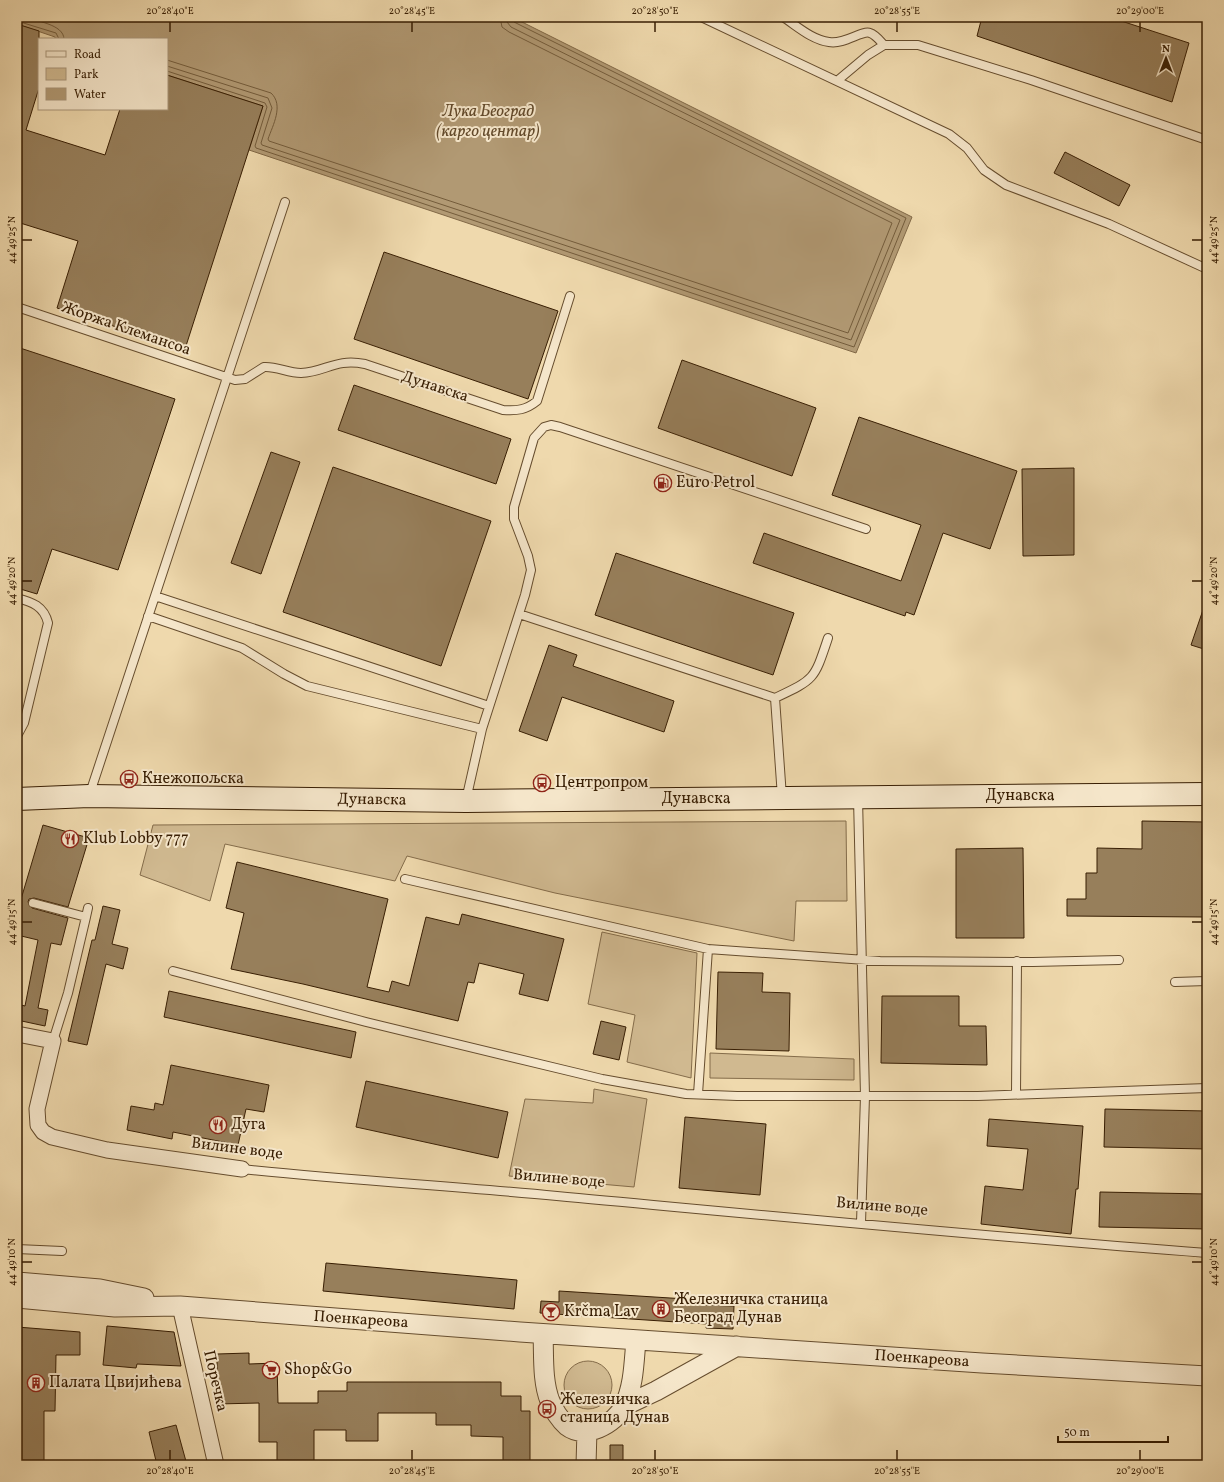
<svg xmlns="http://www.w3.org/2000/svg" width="1224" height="1482" font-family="Vollkorn,serif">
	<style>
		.green { fill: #d0b990; stroke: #846c4a }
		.water { fill: #b19973; stroke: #816846 }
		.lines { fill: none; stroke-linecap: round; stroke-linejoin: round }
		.shore { stroke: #745c3b; stroke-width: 1 }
		.building { fill: #977f5b; stroke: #381e03 }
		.service-casing { stroke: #664d2e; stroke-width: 10 }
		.minor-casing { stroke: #664d2e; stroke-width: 17 }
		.tertiary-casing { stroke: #664d2e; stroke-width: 21 }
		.secondary-casing { stroke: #381e03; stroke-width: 24 }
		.service { stroke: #f5e6ca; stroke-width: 8 }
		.minor { stroke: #f5e6ca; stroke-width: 15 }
		.tertiary { stroke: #f5e6ca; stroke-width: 19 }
		.secondary { stroke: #f5e6ca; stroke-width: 22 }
		.ticks { fill: none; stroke: #381e03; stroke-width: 1.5 }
		.labels { text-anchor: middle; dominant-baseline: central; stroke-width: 4; stroke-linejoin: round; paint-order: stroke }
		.street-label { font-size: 16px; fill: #381e03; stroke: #f5e6ca }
		.poi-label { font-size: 16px; fill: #381e03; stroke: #f5e6ca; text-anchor: start }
		.water-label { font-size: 17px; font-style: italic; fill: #62492a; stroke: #f5e6ca }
		.neatline { fill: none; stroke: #381e03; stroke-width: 1.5 }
		.ticks-label { font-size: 10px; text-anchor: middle; fill: #381e03 }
	</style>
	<rect width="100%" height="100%" fill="#efd9ad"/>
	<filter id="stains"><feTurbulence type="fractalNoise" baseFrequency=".005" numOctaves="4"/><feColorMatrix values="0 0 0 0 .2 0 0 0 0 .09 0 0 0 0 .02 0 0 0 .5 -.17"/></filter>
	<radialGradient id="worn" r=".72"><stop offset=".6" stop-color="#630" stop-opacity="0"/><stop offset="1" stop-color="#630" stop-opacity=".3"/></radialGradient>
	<path class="green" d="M846,821l1,80h-51l-2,40 -239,-48 -148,-37 -12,25 -170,-37 -15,57 -70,-26 13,-50z
		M602,932l95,21 -6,125 -64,-16 8,-47 -47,-11z
		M710,1053l144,6v21l-144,-2z
		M594,1089l53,10 -13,88 -125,-11 16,-77 68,4z
		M564 1385a24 24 0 1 1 48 0a24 24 0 1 1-48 0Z"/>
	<path class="water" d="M17,17h495l400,200 -56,136 -607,-203 14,-44 -96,-31v-36h-112v-2l-38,-13z"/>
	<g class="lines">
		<path class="shore" d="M23,17c12,4 41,7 41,22
			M17,21l39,12 3,6
			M167,60l104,33c13,12 2,32 -3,46l1,2 579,192 44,-110 -383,-191 -7,-5 -2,-10
			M167,66l101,32 4,10 -11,35 1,2 589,195 49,-120 -389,-193 -4,-5 -1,-5
			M167,71l98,32 2,4 -12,39 1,2 598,199 52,-129 -392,-196 -3,-5"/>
	</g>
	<path class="building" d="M982,17h127l80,26 -17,59 -195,-66z
		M17,24l22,7v57l-13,42 79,25 15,-46h47v-34l96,31 -78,243 -128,-41 21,-67 -61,-19z
		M1065,152l65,33 -11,21 -65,-33z
		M384,252l174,59 -30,88 -174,-60z
		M17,347l158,52 -57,171 -66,-21 -15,45 -20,-6z
		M682,360l134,48 -24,68 -134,-48z
		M354,385l157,54 -15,45 -158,-54z
		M859,417l158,54 -27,78 -47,-16 -29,82 -8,-3 -1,4 -152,-53 11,-30 137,48 20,-56 -89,-30z
		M271,452l29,10 -39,112 -30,-11z
		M333,467l158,54 -50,145 -158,-54z
		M1074,468v87l-51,1 -1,-87z
		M616,553l178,60 -21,62 -178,-60z
		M1205,604h2v46l-16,-5z
		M549,645l28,10 -4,11 101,35 -10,31 -102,-35 -15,44 -28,-10z
		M1142,821l64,1 -3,95 -136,-1v-17h19v-26h11v-25l45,1z
		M43,825l46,13 -21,69 -34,-9 -5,1 -1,3 4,6 36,10 -7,27 -10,-2 -13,65 10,2 -3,16 -28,-6v-16l8,2 13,-66 -21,-5v-30l2,1z
		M1023,848l1,90h-68v-89z
		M237,862l151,37 -21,88 22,5 3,-11 17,5 17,-69 33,8 3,-11 102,25 -16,62 -29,-7 5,-20 -45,-11 -5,20 -6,-1 -10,39 -155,-37 -72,-15 13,-56 -18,-5z
		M103,906l17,4 -8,34 16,4 -5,21 -17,-5 -19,81 -19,-4 24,-101h3z
		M718,972l45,1 -1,19 28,1 -1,58 -73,-2z
		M169,991l187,41 -5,26 -187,-41z
		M882,996h77v30h27l1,39 -106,-2z
		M601,1021l25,6 -7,33 -26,-6z
		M171,1065l98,20 -5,27 -18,-3 -8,36 -65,-13 -1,7 -45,-9 4,-24 23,4 1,-7 8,2z
		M366,1081l142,31 -10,46 -142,-31z
		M1105,1109l102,2v38l-103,-2z
		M685,1117l81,7 -6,71 -81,-7z
		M989,1119l94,7 -5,63h-2l-5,45 -90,-10 4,-38 38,4 5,-41 -41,-3z
		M1100,1192l107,2v35l-108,-2z
		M326,1263l191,17 -3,29 -191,-18z
		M559,1291l143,9v5l32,1 -1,23 -27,-1 1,-4 -167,-11 1,-12 18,1z
		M107,1326l67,6 7,34 -44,-2 -1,4 -33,-3z
		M17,1327l63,5v23h-24l-1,56h-11v54h-27z
		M249,1353v11l28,-1 1,40h40v-12h29v-9h154v14h20v15h9v54h-27v-28l-32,-1v-11h-35v-12h-58v28h-32v-11h-32v35h-37v-23h-18v-39l-42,1v-50z
		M176,1425l11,40h-30l-8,-33z
		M610,1445h13v18h-13z"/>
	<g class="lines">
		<defs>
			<path id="service" d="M701,17l248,117 18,14 17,22 22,15 103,39 98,45
				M783,17c14,9 29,23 46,25 15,3 33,-12 41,-9 6,2 10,8 14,12
				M1205,17l2,3
				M837,81l31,-26 16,-10h34l113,35 176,60
				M17,307l218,73 10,-1 19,-12c12,-1 24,6 37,6 25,-1 34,-15 64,-9l138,46c14,1 23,0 34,-9l33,-105
				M155,596l334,110
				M17,598c15,4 27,8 31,25l-24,100 -7,13
				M519,614l256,84
				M148,616l94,32 42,26 23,12 175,43
				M775,698l7,99
				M775,698c40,-19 39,-18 53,-60
				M89,796l196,-594
				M858,798l7,298 -4,127
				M466,800l16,-71 43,-134 6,-25 -3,-14 -14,-37v-12l20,-69 10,-11 7,-2 9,2 306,102
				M405,879l303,70 172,12 153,1 86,-2
				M33,903l53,14 -18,76 -15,48
				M86,917l2,-9
				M173,971l193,51 236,57 84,15 51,2h241l229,-8
				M1175,982l32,-1
				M698,1094l10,-145
				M1016,1094l1,-133
				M242,1169c105,11 210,17 315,27 217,20 433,41 650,57
				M17,1249l45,2"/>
			<path id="minor" d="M17,1034l36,7 -16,68 1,16 5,7 9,5 55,13 135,19
				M180,1306l36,159"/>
			<path id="tertiary" d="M17,1282l83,7 44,9
				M17,1298l98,9 65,-1 340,26 462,31 225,13
				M543,1334c1,21 -1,47 7,67 3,8 10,19 17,25 18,14 48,-2 57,-20 10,-20 10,-45 12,-66
				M624,1406l32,-15 81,-45
				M586,1465l1,-35"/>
			<path id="secondary" d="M17,799l72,-3 377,5 741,-7"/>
		</defs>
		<use href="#service" class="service-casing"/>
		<use href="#minor" class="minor-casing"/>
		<use href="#tertiary" class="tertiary-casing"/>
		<use href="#secondary" class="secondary-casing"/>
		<use href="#service" class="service"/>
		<use href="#minor" class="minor"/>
		<use href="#tertiary" class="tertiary"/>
		<use href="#secondary" class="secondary"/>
	</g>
	<path class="ticks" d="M170,22v10M412,22v10M655,22v10M897,22v10M1140,22v10M22,240h10M1192,240h10M22,581h10M1192,581h10M22,922h10M1192,922h10M22,1262h10M1192,1262h10M170,1450v10M412,1450v10M655,1450v10M897,1450v10M1140,1450v10"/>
	<defs>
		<symbol id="fuel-ring" viewBox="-11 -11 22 22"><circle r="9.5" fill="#f5e6ca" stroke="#8f2418" stroke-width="1.5"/><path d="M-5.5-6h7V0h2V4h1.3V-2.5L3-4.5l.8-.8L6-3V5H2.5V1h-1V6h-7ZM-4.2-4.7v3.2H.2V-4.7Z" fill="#8f2418"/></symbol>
		<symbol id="bus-ring" viewBox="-11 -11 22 22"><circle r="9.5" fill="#f5e6ca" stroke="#8f2418" stroke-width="1.5"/><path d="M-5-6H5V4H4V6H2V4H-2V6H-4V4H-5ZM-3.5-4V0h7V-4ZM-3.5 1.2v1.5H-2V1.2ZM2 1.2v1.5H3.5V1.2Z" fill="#8f2418"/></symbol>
		<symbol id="restaurant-ring" viewBox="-11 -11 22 22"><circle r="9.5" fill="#f5e6ca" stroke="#8f2418" stroke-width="1.5"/><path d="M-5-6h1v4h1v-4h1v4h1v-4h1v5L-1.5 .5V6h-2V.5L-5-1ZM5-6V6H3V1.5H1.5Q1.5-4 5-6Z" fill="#8f2418"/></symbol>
		<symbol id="building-ring" viewBox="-11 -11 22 22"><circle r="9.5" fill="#f5e6ca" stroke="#8f2418" stroke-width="1.5"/><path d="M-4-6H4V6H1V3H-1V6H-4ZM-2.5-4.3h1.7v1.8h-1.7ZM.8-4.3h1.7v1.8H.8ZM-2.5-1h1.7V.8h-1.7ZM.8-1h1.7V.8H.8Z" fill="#8f2418"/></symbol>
		<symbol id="bar-ring" viewBox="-11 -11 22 22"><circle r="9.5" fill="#f5e6ca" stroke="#8f2418" stroke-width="1.5"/><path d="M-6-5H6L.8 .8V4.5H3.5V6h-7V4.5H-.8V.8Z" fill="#8f2418"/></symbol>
		<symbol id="supermarket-ring" viewBox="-11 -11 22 22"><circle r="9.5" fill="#f5e6ca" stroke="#8f2418" stroke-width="1.5"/><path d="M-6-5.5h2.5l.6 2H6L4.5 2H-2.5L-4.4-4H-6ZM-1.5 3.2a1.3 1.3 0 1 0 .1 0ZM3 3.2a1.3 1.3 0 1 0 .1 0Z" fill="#8f2418"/></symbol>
	</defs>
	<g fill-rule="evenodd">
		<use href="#fuel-ring" x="653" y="473" width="20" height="20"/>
		<use href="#bus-ring" x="119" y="769" width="20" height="20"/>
		<use href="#bus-ring" x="532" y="773" width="20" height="20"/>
		<use href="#restaurant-ring" x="60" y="829" width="20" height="20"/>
		<use href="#restaurant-ring" x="208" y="1115" width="20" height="20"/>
		<use href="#building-ring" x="651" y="1299" width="20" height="20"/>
		<use href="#bar-ring" x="541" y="1302" width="20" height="20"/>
		<use href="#supermarket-ring" x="261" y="1360" width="20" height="20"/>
		<use href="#building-ring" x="26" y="1373" width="20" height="20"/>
		<use href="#bus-ring" x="537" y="1399" width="20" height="20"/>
	</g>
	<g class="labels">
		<g class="street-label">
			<text transform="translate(126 329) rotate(19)">Жоржа Клемансоа</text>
			<text transform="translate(435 387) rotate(18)">Дунавска</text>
			<text x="1020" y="796">Дунавска</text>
			<text x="696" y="799">Дунавска</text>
			<text transform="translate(372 800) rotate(1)">Дунавска</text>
			<text transform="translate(237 1149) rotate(7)">Вилине воде</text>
			<text transform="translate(559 1179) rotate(5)">Вилине воде</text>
			<text transform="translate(882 1207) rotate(5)">Вилине воде</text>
			<text transform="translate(361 1320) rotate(4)">Поенкареова</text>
			<text transform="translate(922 1359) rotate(4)">Поенкареова</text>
			<text transform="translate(215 1381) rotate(77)">Поречка</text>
		</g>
		<g class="poi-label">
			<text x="676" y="483">Euro Petrol</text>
			<text x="142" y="779">Кнежопољска</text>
			<text x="555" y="783">Центропром</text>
			<text x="83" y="839">Klub Lobby 777</text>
			<text x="231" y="1125">Дуга</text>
			<text x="674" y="1300">Железничка станица<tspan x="674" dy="18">Београд Дунав</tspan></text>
			<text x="564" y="1312">Krčma Lav</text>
			<text x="284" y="1370">Shop&amp;Go</text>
			<text x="49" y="1383">Палата Цвијићева</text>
			<text x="560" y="1400">Железничка<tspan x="560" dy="18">станица Дунав</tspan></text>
		</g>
		<g class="water-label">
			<text x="488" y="111">Лука Београд<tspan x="488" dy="20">(карго центар)</tspan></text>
		</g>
	</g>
	<rect width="1224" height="1482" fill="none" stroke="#efd9ad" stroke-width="44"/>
	<rect x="38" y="38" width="130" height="72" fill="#f5e6ca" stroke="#a9967a"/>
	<rect x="46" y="51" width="20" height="6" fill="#f5e6ca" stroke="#a9967a"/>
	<text x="74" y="58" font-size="12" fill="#381e03">Road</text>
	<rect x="46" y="68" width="20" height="12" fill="#d0b990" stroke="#a9967a"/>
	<text x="74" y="78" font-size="12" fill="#381e03">Park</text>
	<rect x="46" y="88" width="20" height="12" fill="#b19973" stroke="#a9967a"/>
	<text x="74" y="98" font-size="12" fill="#381e03">Water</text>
	<g transform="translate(1166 58)" stroke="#f5e6ca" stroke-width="3" paint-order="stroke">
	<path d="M0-3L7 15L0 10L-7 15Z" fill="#381e03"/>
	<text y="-6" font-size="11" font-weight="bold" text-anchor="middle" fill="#381e03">N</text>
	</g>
	<path d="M1058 1436v6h110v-6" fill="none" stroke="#381e03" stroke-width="2"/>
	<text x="1064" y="1436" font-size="12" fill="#381e03" stroke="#f5e6ca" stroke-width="3" paint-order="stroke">50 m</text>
	<rect x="22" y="22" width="1180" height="1438" class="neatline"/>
	<g class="ticks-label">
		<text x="170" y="14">20°28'40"E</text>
		<text x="412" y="14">20°28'45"E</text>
		<text x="655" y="14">20°28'50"E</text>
		<text x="897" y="14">20°28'55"E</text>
		<text x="1140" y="14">20°29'00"E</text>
		<text transform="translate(11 240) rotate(-90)" y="4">44°49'25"N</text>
		<text transform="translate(1213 240) rotate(-90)" y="4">44°49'25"N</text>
		<text transform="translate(11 581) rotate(-90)" y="4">44°49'20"N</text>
		<text transform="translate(1213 581) rotate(-90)" y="4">44°49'20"N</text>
		<text transform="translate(11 922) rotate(-90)" y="4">44°49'15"N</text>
		<text transform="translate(1213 922) rotate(-90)" y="4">44°49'15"N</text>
		<text transform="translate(11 1262) rotate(-90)" y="4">44°49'10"N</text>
		<text transform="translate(1213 1262) rotate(-90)" y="4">44°49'10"N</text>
		<text x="170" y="1474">20°28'40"E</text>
		<text x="412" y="1474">20°28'45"E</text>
		<text x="655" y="1474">20°28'50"E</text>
		<text x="897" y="1474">20°28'55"E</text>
		<text x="1140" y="1474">20°29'00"E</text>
	</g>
	<rect width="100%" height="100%" filter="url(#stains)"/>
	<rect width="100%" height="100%" fill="url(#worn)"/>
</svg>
